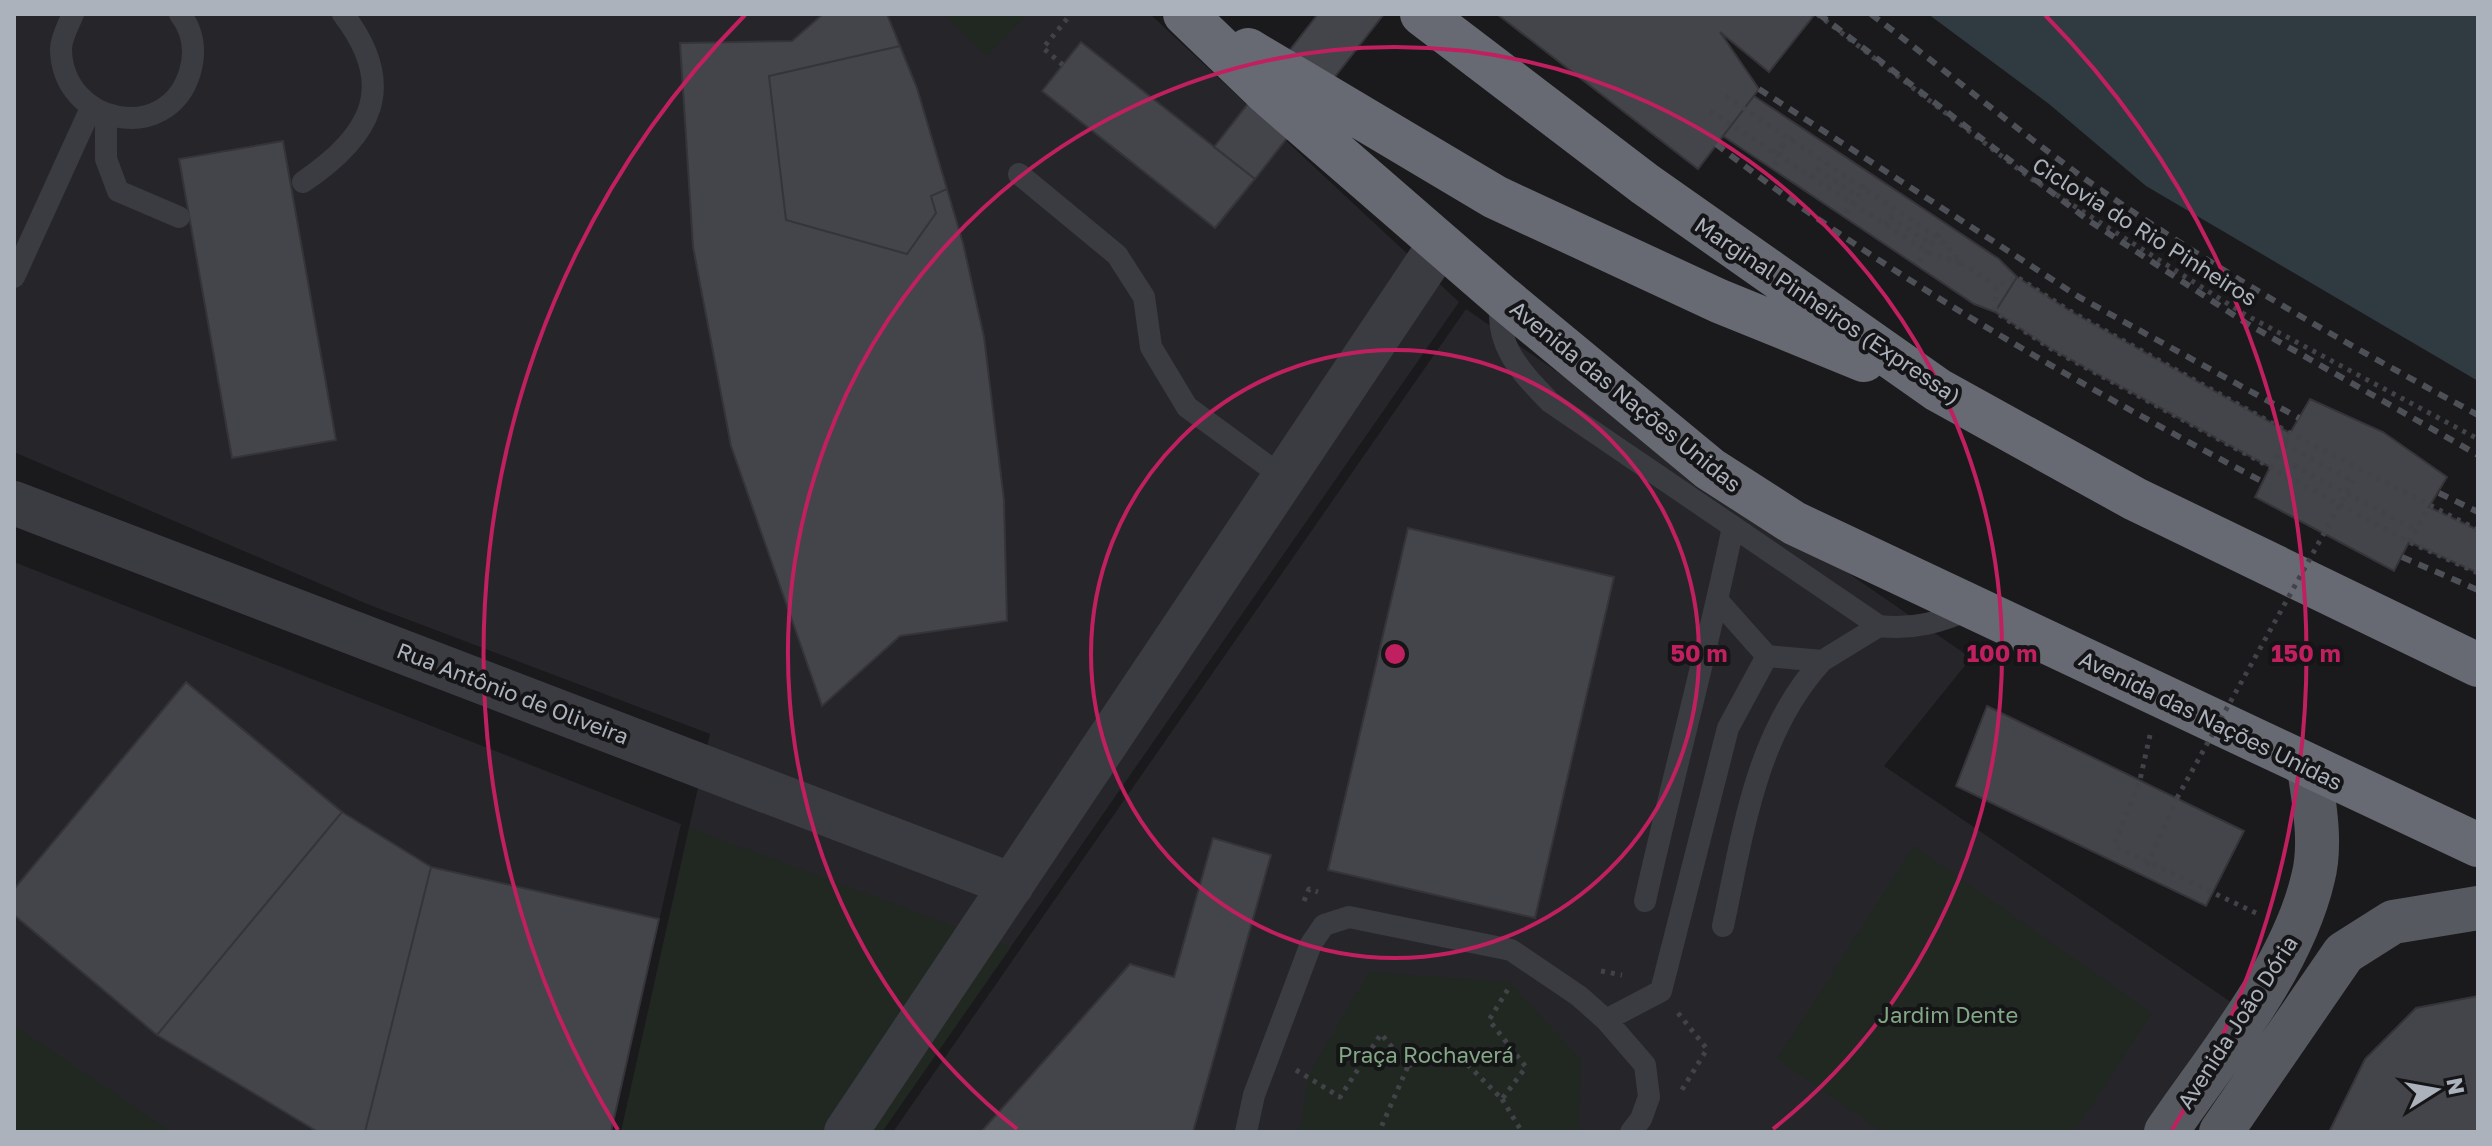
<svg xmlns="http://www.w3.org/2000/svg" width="2492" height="1146" font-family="'Golos Text',sans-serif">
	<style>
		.built { fill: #26262a }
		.green { fill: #202821 }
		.water { fill: #2f3a41 }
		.building { fill: #44454a; stroke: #343439; stroke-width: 2 }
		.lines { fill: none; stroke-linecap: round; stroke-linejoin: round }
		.path { stroke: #414349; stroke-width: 5; stroke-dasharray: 4 6; stroke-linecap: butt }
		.lane { stroke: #3b3c42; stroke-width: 22 }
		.street { stroke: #3b3c42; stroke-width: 44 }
		.primary { stroke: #575961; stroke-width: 44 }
		.highway { stroke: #676a73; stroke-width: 44 }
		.rail { stroke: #4e5057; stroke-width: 6; stroke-dasharray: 10 8; stroke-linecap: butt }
		.path-bridge { stroke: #414349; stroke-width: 5; stroke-dasharray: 4 6; stroke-linecap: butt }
		.ring { fill: none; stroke: #c12060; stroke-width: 4 }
		.labels { text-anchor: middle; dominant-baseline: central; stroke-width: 8; stroke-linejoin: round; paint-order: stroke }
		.street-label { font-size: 22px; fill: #acb2bc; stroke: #151518 }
		.park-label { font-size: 22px; fill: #83a885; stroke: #151518 }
		.centre { fill: #c12060; stroke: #151518; stroke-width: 4 }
		.ring-label { font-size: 24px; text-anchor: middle; font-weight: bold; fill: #c12060; stroke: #151518; stroke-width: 8; stroke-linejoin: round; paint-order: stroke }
	</style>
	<rect width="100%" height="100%" fill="#1a1a1d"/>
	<path class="built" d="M14,14h1136l309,288 -577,830h-261l89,-398 -343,-130 -353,-152z
		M1466,309l505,349 -87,108 360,245 -79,121h-1272z
		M14,562l667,262 -70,308h-597z"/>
	<path class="green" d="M944,14h83l-40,42z
		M690,828l321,119 -129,185h-261z
		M1914,846l238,167 -78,119h-192l-105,-73z
		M1369,972l140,10 72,78 -2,72h-279l8,-56z
		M14,1025l157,107h-157z"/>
	<path class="water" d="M1928,14h550v367l-332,-195 -97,-82z"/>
	<path class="building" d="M823,14h64l30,74 46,155 21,94 20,163 3,121 -107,15 -78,70 -91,-260 -38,-199 -13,-204 112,-2z
		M1318,14h66l-129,165 -41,-32z
		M1497,14h318l-46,58 -49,-40 39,57 -61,80z
		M1081,42l174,137 -40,49 -173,-137z
		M900,46l17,42 30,101 -16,7 5,17 -29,41 -121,-34 -17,-144z
		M1754,96l245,163 18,18 -22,35 -21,-8 -251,-168z
		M283,141l53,299 -104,18 -53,-299z
		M2017,277l53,34 220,122 20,-34 73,33 64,45 -18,30 49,23v43l-69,-31 -15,29 -139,-74 15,-30 -217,-117 -58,-38z
		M1408,528l206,49 -79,341 -207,-48z
		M186,682l156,130 -185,223 -143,-120v-26z
		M1987,706l257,125 -38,75 -250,-120z
		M342,812l89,55 -66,265h-47l-161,-97z
		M1213,838l58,17 -78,277h-212l149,-168 44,13z
		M431,867l228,52 -48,213h-246z
		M2478,996v136h-149l36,-73 51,-51z"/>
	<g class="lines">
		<path class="path" d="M1817,14l213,164 214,136 234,125
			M1063,65l-20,-17 28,-34
			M1775,165l7,-19 16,-12
			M1817,169l41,27
			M1811,178l12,-17
			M1846,213l23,-33
			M1890,217l41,27
			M1885,225l10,-16
			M1919,261l24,-33
			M1961,263l35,23
			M2284,444l69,37
			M2276,456l140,74
			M2270,467l20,-34
			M2478,530l-188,-97 -220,-122 -53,-34 -21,9 -1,26 58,38 217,117 139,75 69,31
			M2409,542l20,-35
			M2150,735l-10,45 -26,66 142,67
			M2147,865l30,-67
			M1304,901l5,-12 9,3
			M1601,971l21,4
			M1678,1013l29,36 -27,44
			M1408,1066l43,-18 51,51 24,-32 -37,-47 21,-34
			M1296,1070l44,27 41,-63 27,32 -29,66
			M1502,1099l20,33"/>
		<path class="lane" d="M73,14c-4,10 -12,24 -12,35 1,76 107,97 129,23 6,-21 3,-41 -10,-58
			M106,116v43l12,32 61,26
			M1019,174l98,81 27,42 7,50 36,60 97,71
			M303,182c68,-46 96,-95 40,-168
			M14,277l77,-169
			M1502,298c-10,45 19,74 48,104l329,224c35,4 62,-4 94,-18
			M1719,602l48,54 55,5 57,-35
			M1645,901c28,-125 62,-249 88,-374
			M1723,926c20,-93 33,-194 99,-265
			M1606,1020l55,-29 67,-263 39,-72
			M1246,1132l8,-37 57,-151 13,-19 25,-8 162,33 68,46 27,24 39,45 4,32 -8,22 -10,13"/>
		<path class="street" d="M14,503l998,382
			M846,1132l594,-888"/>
		<path class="primary" d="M2166,1132c52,-76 126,-164 147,-254 9,-34 1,-76 -4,-110
			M2221,1132l123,-179 49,-31 85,-14"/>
		<path class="highway" d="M1185,14l82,79 235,204 208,172 84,54 684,322
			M1422,14l223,170 293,206 197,109 343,166
			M1248,50l247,147 224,104 145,59"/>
		<path class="rail" d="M1819,14l269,206 158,103 232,132
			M1871,14c73,55 143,114 217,167 124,87 256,162 390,234
			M1759,89l320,208 220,121
			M1716,144c169,132 358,237 547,338
			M2439,493l39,19
			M2402,557l76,33"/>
		<path class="path-bridge" d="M1710,111l221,143 30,9 -20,-23 -220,-147
			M1772,152l10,-6 1,-10
			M2177,798l176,-317"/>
	</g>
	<g class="ring">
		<circle cx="1395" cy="654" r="304"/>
		<path d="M1017 1129A607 607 0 1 1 1773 1129"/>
		<path d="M618 1130A911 911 0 0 1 745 15M2045 15A911 911 0 0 1 2172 1130"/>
	</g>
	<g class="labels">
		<g class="street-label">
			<text transform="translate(2145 231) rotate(32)">Ciclovia do Rio Pinheiros</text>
			<text transform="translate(1828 310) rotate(34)">Marginal Pinheiros (Expressa)</text>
			<text transform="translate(1626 396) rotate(39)">Avenida das Nações Unidas</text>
			<text transform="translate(513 693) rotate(21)">Rua Antônio de Oliveira</text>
			<text transform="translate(2211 720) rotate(26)">Avenida das Nações Unidas</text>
			<text transform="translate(2237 1022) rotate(-57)">Avenida João Dória</text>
		</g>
		<g class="park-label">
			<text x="1948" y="1014">Jardim Dente</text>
			<text x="1426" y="1054">Praça Rochaverá</text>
		</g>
	</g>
	<circle cx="1395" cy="654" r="12" class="centre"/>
	<g class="ring-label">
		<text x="1699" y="662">50 m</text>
		<text x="2002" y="662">100 m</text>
		<text x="2306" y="662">150 m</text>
	</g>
	<rect width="2492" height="1146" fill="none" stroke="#acb2bc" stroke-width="32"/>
	<g transform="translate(2436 1090) rotate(79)" stroke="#151518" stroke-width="6" paint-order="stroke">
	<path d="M0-6L14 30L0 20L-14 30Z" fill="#acb2bc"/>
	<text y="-12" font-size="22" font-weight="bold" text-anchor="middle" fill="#acb2bc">N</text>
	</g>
</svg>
